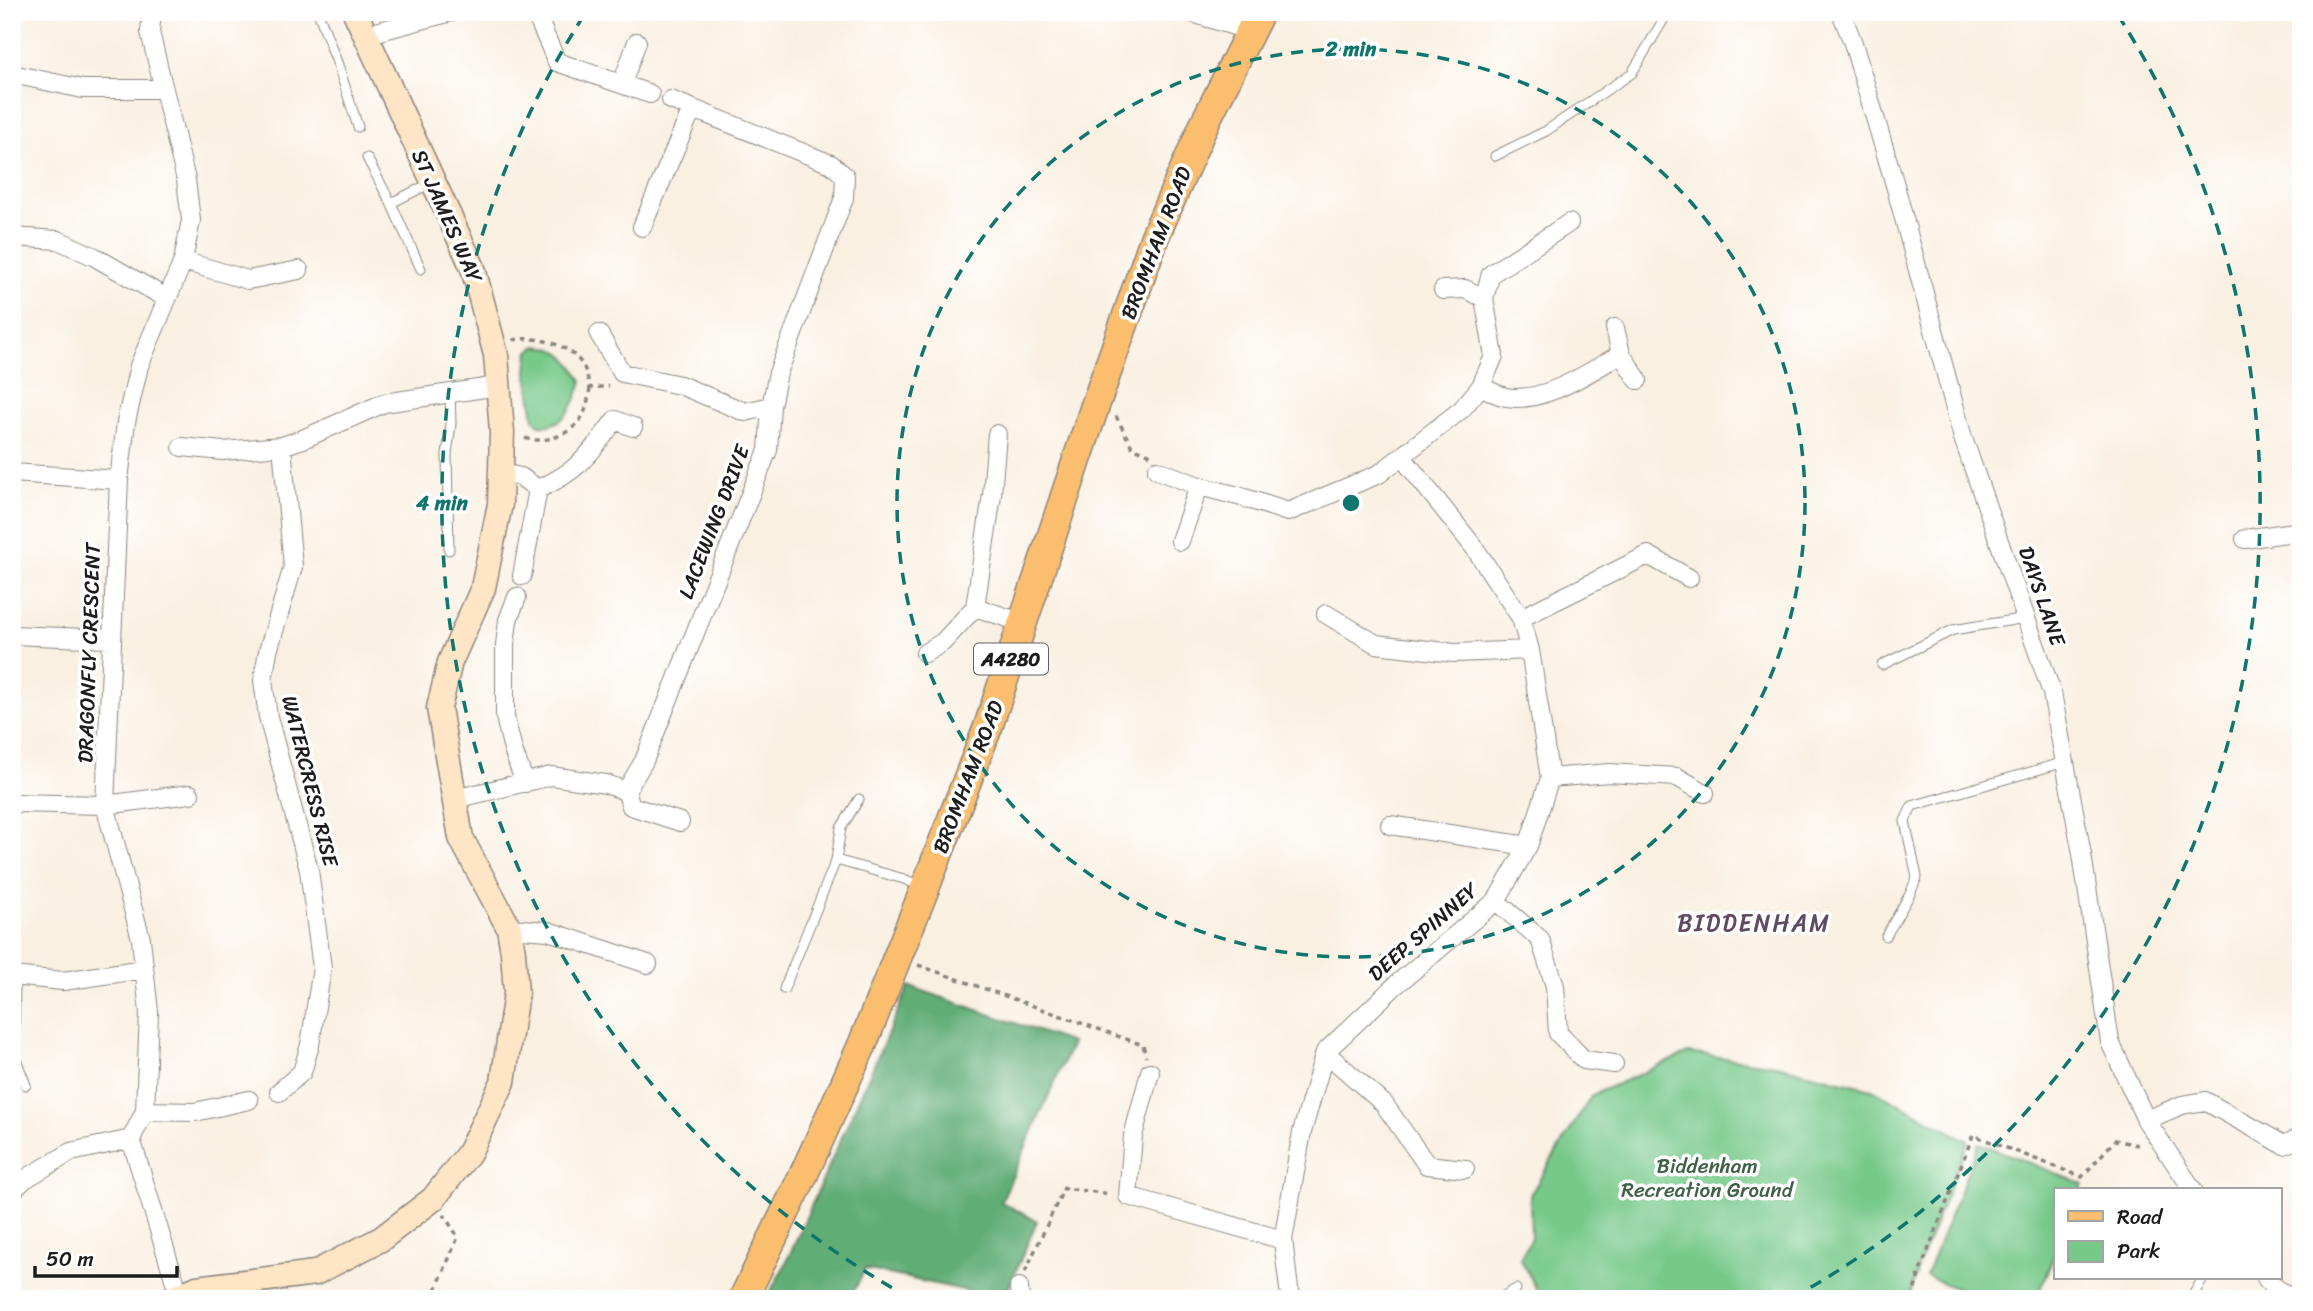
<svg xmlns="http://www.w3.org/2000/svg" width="2313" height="1311" font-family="Sriracha,sans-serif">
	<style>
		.green { fill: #77c98a; stroke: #4a7253; stroke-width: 2 }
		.forest { fill: #61ad76; stroke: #3e6449; stroke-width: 2 }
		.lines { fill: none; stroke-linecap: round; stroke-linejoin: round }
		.lane-casing { stroke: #8a867f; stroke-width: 11 }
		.street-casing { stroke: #8a867f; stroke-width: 20 }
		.secondary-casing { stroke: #8a867f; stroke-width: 27 }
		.primary-casing { stroke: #8a867f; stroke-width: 31 }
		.path { stroke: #8a867f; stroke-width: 3.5; stroke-dasharray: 5 5; stroke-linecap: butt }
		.lane { stroke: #fff; stroke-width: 9 }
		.street { stroke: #fff; stroke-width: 18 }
		.secondary { stroke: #fde5c5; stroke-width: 24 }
		.primary { stroke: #fbbd6e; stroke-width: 28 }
		.ring { fill: none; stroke: #0f766e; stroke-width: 3.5; stroke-dasharray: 12 9 }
		.labels { text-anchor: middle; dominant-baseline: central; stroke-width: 7; stroke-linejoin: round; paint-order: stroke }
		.shield { fill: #fff; stroke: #606060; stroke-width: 2 }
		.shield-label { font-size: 19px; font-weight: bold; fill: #1c1c1c }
		.street-label { font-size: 21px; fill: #1c1c1c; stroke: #fff }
		.park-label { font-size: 21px; fill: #406148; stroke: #fff }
		.quarter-label { font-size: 24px; letter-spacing: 2px; fill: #5f4b61; stroke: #fff }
		.centre { fill: #0f766e; stroke: #fff; stroke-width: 3.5 }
		.ring-label { font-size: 21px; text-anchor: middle; font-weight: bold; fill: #0f766e; stroke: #fff; stroke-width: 7; stroke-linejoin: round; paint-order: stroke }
	</style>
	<rect width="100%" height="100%" fill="#fff"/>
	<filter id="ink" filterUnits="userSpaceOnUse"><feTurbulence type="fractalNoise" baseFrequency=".0143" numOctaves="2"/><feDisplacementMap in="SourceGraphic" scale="14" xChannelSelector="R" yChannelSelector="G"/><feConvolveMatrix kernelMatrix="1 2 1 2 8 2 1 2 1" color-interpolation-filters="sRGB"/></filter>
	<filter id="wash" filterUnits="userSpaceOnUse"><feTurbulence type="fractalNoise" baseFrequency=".00686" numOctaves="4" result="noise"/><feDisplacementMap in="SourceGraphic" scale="28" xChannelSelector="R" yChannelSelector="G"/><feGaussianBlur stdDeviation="1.57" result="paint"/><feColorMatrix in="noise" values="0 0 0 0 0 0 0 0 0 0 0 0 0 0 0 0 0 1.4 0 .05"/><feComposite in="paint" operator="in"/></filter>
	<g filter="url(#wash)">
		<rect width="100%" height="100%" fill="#f9f0e2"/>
		<path class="green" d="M537,346c27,2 32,13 45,35 -6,21 -17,48 -43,44l-5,-6 -7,-47 2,-21z
			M1688,1053l88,12 96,24 96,52 -50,126 -9,32h-367l-22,-41 11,-19 -1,-44 62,-100z
			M1979,1143l104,41 -2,6h-25v61l-20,48h-55l-55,-23z"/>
		<path class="forest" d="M909,986l163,57 -71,159 36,19 -33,78h-11l-30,-9 -98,-21 -15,30h-84l19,-34z"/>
	</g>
	<g filter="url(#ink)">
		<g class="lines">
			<defs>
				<path id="lane" d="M318,12l20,53 20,62
					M1495,156l51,-25 86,-58 36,-61
					M367,158l24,45 40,-20
					M391,203l30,66
					M449,550l-2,-96 4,-30 -1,-31
					M1882,665l71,-35 73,-12
					M836,860l5,-32 18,-29
					M1886,936l24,-42 7,-17 -12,-56 7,-15 153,-44
					M15,977l-1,77 12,31
					M784,989l52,-129 68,19 16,7
					M1498,1299l18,-10
					M2191,1299l12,-21"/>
				<path id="street" d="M152,12l-2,20 36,148 5,40 -8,41 -44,105 -13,56 -7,58 -14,325 36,134 8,73 -4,99 -14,28 48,156
					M535,12l22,50 93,32
					M1189,12l61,19
					M1841,12l12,31 42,142 68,253 89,255 30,161 28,188 36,78 47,70
					M365,35l86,-23
					M12,74l71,15h81
					M622,84l15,-42
					M642,227l50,-118
					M12,237l46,3 37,17 71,41
					M183,261l65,19 51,-10
					M1443,290l22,-1 19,9
					M1615,328l6,26
					M599,334l23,39 58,12 65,27 26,-6
					M1481,386c7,4 16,9 25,11 38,7 83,-25 115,-43l17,26
					M997,434l-5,61 -17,112 48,16
					M182,447l41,4 59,-5
					M1157,470l42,16
					M12,473l107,7
					M501,473l20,4 17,12
					M2245,539l56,-8
					M1180,541l19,-55 43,11 46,15 91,-38 83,-65 19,-23 13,-30 -10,-58 7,-24 78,-51
					M522,576l16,-87c40,-17 52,-35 77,-69l18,7
					M517,597l-9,23 -3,25v72l8,33 12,33
					M1326,614l50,30 78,9 76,-3
					M1521,618l127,-63 41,23
					M12,635l99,4
					M925,653l18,-11 32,-35
					M1550,778l59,-5 68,4 28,16
					M626,791l18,-30 124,-311 3,-44 7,-33 66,-175 1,-22 -14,-12 -160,-64
					M626,791l5,15 49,16
					M455,799l96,-23 55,8 20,7
					M12,803l93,2 85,-11
					M1390,825l138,21
					M1496,901l44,38 15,47 3,47 26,27 30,4
					M509,928l39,3 100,33
					M12,976l51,5 81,-12
					M1325,1052l59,52 43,61 38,4
					M1150,1072l-17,64 -5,60 155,44
					M279,1092l23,-20 8,-27 12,-77 -13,-98 -41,-153 -5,-37 5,-29 25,-84 -11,-121 21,-7 81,-36 114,-17
					M145,1111l50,1 54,-12
					M2146,1120l36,-15 23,-4 79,44 17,-8
					M12,1191l13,-12 46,-27 60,-13
					M2266,1278l7,8 19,13
					M1019,1287l1,12
					M1293,1299l-4,-10 -6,-49 19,-108 23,-80 72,-68 99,-83 32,-55 22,-68 -20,-128 -9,-32 -47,-71 -72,-90"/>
				<path id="secondary" d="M171,1299l26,-11 118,-15 66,-34 52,-40 36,-46 34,-71 13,-89 -3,-41 -4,-24 -48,-90 -22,-130 11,-46 33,-74 17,-84 2,-72 -6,-77 -23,-87 -118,-256"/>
				<path id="primary" d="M743,1299l60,-123 60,-133 62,-155 63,-161 107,-321 60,-170 51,-116 54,-108"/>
			</defs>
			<use href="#lane" class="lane-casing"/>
			<use href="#street" class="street-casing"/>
			<use href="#secondary" class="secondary-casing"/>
			<use href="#primary" class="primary-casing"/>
			<path class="path" d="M513,340c22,-5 58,4 70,26 4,6 5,15 7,22l19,-2
				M1116,416l16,31 19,8
				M525,438c17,6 44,-2 55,-18 7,-9 8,-21 10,-32
				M918,965l225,80 3,12
				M1025,1272l39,-84 46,6
				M432,1299l26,-62 -14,-22
				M1912,1299l8,-28 53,-136 109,42 33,-37 27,6"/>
			<use href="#lane" class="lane"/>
			<use href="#street" class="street"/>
			<use href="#secondary" class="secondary"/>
			<use href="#primary" class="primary"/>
		</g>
	</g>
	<g class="ring">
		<circle cx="1351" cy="503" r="454"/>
		<path d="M910 1298A909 909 0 0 1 584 15M2118 15A909 909 0 0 1 1792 1298"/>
	</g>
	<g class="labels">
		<rect class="shield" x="974" y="643.5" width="74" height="31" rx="5"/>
		<g class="shield-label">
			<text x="1011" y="659">A4280</text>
		</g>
		<g class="street-label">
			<text transform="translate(447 216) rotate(66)">ST JAMES WAY</text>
			<text transform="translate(1156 243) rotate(-69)">BROMHAM ROAD</text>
			<text transform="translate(714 522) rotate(-69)">LACEWING DRIVE</text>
			<text transform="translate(2042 596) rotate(71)">DAYS LANE</text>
			<text transform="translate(89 653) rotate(-88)">DRAGONFLY CRESCENT</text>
			<text transform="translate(968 777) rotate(-69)">BROMHAM ROAD</text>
			<text transform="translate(310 781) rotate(76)">WATERCRESS RISE</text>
			<text transform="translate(1423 932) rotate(-41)">DEEP SPINNEY</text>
		</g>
		<g class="park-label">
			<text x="1707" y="1166">Biddenham<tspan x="1707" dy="24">Recreation Ground</tspan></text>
		</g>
		<g class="quarter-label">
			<text x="1754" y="923">BIDDENHAM</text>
		</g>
	</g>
	<circle cx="1351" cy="503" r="10" class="centre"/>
	<g class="ring-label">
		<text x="1351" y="56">2 min</text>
		<text x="442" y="510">4 min</text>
	</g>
	<rect width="2313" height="1311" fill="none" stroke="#fff" stroke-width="42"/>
	<rect x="2054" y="1188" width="228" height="91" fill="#ffffff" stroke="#a4a4a4" stroke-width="2"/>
	<rect x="2068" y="1211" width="35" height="10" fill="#fbbd6e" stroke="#a4a4a4" stroke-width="2"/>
	<text x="2117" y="1224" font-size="21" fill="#1c1c1c">Road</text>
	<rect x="2068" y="1241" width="35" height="21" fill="#77c98a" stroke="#a4a4a4" stroke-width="2"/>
	<text x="2117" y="1258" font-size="21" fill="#1c1c1c">Park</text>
	<path d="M35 1266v10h142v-10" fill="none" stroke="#1c1c1c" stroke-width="3.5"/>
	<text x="46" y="1266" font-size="21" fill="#1c1c1c" stroke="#ffffff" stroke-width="5" paint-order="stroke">50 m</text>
</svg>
